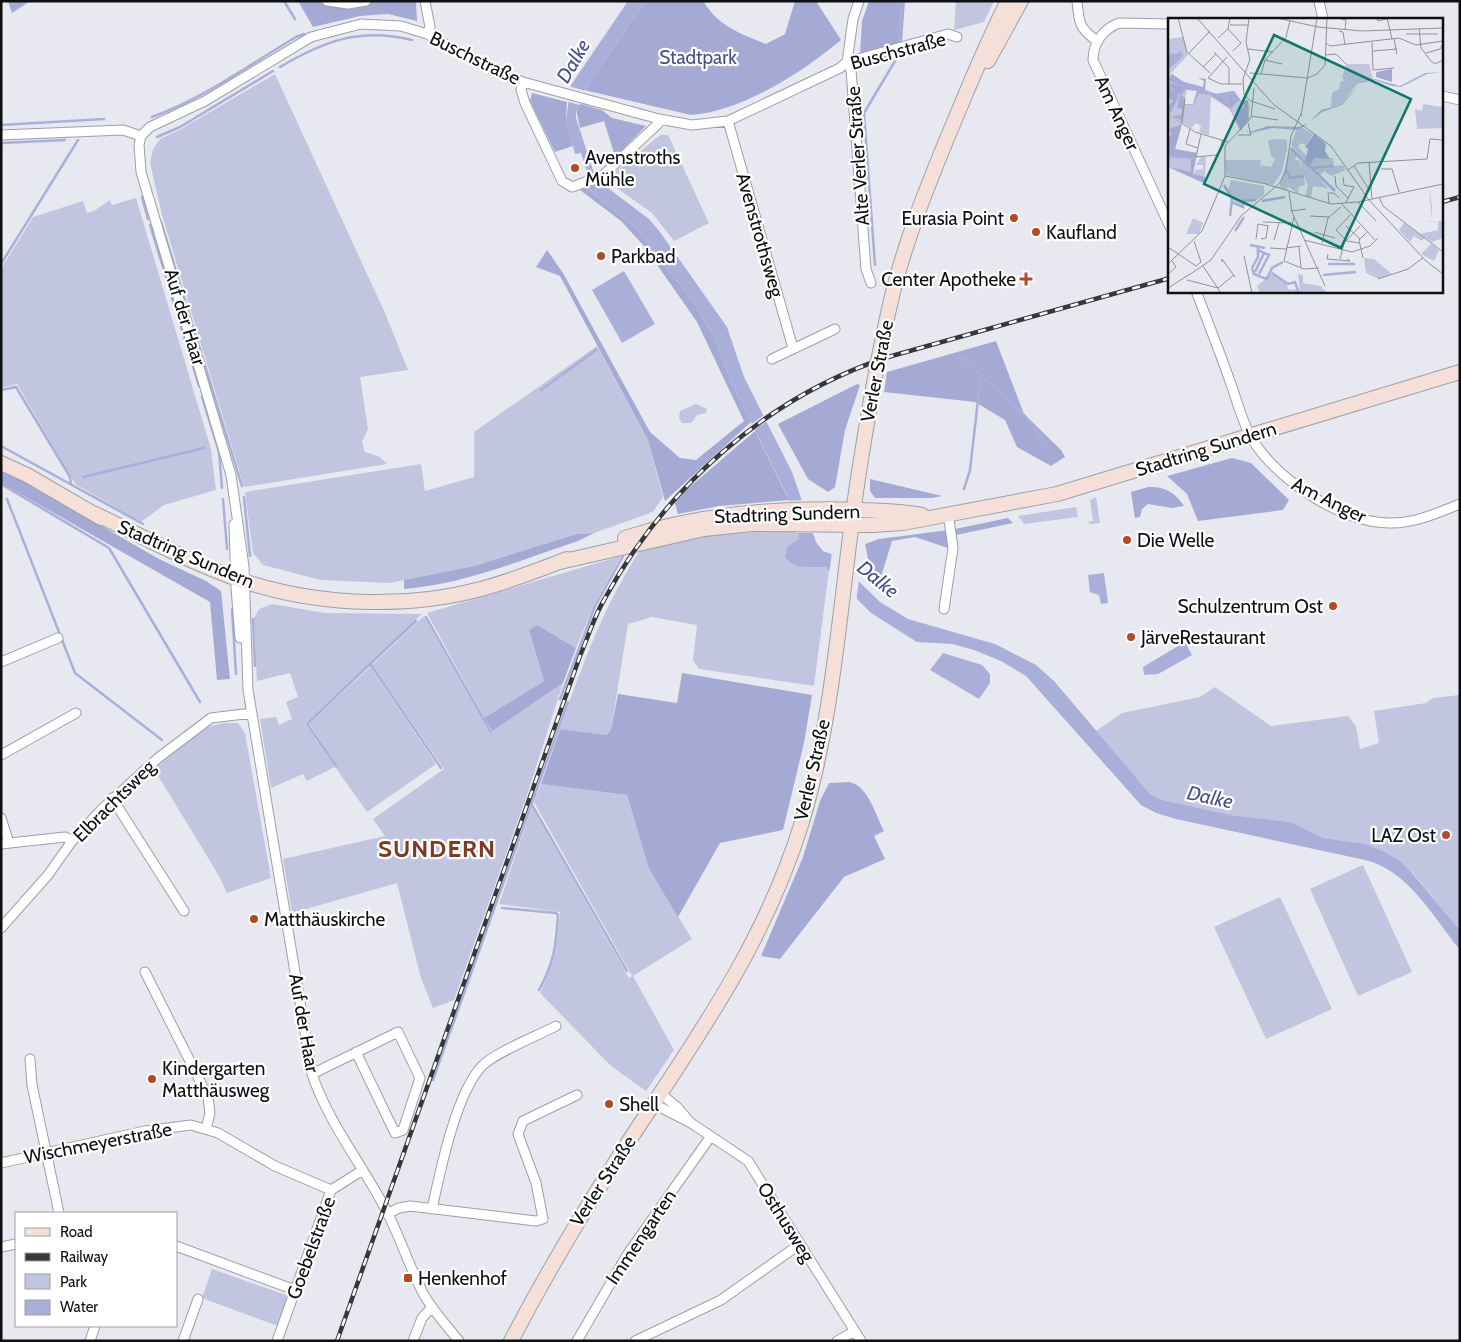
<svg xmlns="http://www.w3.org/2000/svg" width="1461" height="1342" font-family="Cabin,sans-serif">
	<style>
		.green { fill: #c1c5df }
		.forest { fill: #a4aad3 }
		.water { fill: #a9afd9 }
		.pier { fill: #e8e9f0 }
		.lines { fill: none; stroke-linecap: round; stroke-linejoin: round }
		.stream { stroke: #a9afd9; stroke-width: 2.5 }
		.minor-casing { stroke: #9e9fa6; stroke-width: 11 }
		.secondary-casing { stroke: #9e9fa6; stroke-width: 16 }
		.minor { stroke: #fff; stroke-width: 9 }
		.secondary { stroke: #f5e0d9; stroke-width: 14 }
		.rail-casing { stroke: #36373a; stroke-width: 4.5 }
		.rail { stroke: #fff; stroke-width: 2.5; stroke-dasharray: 8; stroke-linecap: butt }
		.poi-dot { fill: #b24b24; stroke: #fff; stroke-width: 2 }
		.labels { text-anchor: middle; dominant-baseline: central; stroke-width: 4.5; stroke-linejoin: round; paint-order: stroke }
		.street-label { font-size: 19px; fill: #0e0f11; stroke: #fff }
		.park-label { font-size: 19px; fill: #484d84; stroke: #fff }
		.poi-label { font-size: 19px; fill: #0e0f11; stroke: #fff; text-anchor: start }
		.water-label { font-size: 20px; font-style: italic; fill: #4a4f86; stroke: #fff }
		.district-label { font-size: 24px; font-weight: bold; letter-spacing: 1px; fill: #7e3b23; stroke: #fff }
		.inset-river { fill: none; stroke: #a9afd9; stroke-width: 2.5 }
		.inset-road { fill: none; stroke: #919297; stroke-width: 1 }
		.view { fill: #0f766e; fill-opacity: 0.15; stroke: #0f766e; stroke-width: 2.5 }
		.inset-edge { fill: none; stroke: #0e0f11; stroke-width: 2.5 }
	</style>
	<rect width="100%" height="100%" fill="#e8e9f0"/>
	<path class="green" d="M956,1h38l-10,21 -30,8z
		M275,74l110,239 23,57 -48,7 8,52 -6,13 3,10 15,5 7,7 -143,23 -82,-272 -12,-52 3,-14 7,-10 21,-10z
		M660,135h8l41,88 -35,18 -22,-28 -44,-31 -1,-3z
		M136,198l75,251 5,41 -52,15 -23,17 -66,-38 -58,-100 -16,4v-119l32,-52 50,-16 4,12 7,-2 16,-11 2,5z
		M597,346l51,94 15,57 -10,15 -59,21 -19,1 -101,32 -85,17 -68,-3 -58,-15 -10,-12 -8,-61 176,-28 4,27 49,-14v-45z
		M696,404l11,5 -1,4 -9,2 -6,8h-9l-3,-5 1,-7z
		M1096,497l4,26 -9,1 -4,-2 6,-1 -3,-21z
		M1076,507l2,10 -54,7 -6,-8z
		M795,531l4,2v5l-12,9 -2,9c10,14 24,11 39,11l5,3 -15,116 -115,-17 -6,-9 4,-35 -45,-8 -24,7 -17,106 -6,5 -45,-6c22,-64 45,-127 83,-183 50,-12 101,-14 152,-15z
		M621,556l-27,49 -18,43 -39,-23 -8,5 15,51 -60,37 -57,-105z
		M272,604l53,9 97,1 -117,110 30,43 2,-1 -28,-42 61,-57 66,97 -69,48 -32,-45 -28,14 -4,-7 -32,14 -11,-69 16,-2 3,8 13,-6 -6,-17 12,-5 -8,-24 -33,8 -3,-63 5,-9z
		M424,616l65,116 74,-49 -37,115 -72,202 -21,8 -12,-30 -24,-95 -105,30 -9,-54 102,-23 -12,-17 71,-50 -72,-104z
		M1215,687l56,39 77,-10 8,10 4,23 19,-6 -5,-32 52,-8 7,-5 27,-3v235l-47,-57 -48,-29 -41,-6 -34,-16 -59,-7 -68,-15 -12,-5 -55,-64 26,-18 78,-16z
		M223,723h15l7,10 26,145 -44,15 -8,-17 -65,-107 50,-41z
		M541,784l86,11 22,74 43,70 -59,37 41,74 -28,41 -35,-25 -71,-73c15,-31 17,-47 20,-81l-61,-8 33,-97 97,171 3,-2 -98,-174z
		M1363,865l49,107 -54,24 -48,-107z
		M1280,897l52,112 -66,30 -52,-112z
		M212,1269l77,27 -11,30 -76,-28z"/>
	<path class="forest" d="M8,1h22l-18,12z
		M298,1h118l1,20 -29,-7 -28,2 -47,11z
		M646,1l58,1c14,24 37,32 62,42l19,-10 10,-33h21l25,39c-38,32 -100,72 -150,75l-107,-25z
		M869,1h36l-3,42 -42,12 2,-34z
		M532,93l35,9 -1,18 7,26 -18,6 -25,-51z
		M578,103l24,7 10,8 34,8 -27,27h-5l-10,-32 -24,7 -4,-19z
		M586,188l50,40 58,75 19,32 19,49 19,38 -86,79 -17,-61 -88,-164 -24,-9 11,-17 16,23 87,159 30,26 16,2 48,-39 -47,-99 -53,-76 -23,-25 -41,-31z
		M996,341l28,73 37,36 4,7 -14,9 -34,-19 -12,-27 -30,-18 -91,-10 3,-20z
		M857,384l3,1 -15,45 -10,57 -7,5 -20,-13 -30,-55z
		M755,431l34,69 -70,6 -41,8 -3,-11 9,-11z
		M1232,458l19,5 38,37 -6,10 -85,11 -11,-27 -20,-18z
		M1,468l158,91 47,22 15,10 9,88 -13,1 -7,-78 -209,-119z
		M870,479l72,17 -10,2h-57l-5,-7z
		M1148,487c16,-1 27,5 36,19l-12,2 -24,-4 -6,5 -2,8 -5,1 -4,-26z
		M1008,518l5,5 -57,12 -1,-6z
		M949,530l-1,18 -33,-11 -23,4 -13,42 -8,-10 -6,-29 14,-5z
		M594,533l-16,8c-57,19 -113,43 -174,48v-9l70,-14 102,-32z
		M537,625l39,23 -13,35 -71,48 -8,-13 60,-37 -15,-51z
		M682,673l130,22 -8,48 -21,87 -63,13 -42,74 -29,-48 -22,-74 -86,-11 19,-55 46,6 5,-5 7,-36 59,9z
		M849,782c19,3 27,34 35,49l-10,5 11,23 -41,18 -64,82 -19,-3 42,-99 17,-56 9,-18z"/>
	<path class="water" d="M628,1h18l-62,89 -8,19v9l17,52 7,12 49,37 11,13 67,95 17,50 48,95 24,70 7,9 8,3 49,48 28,17 87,25 41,21 18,16 97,114 12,5 68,15 59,7 34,16 41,6 20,8 15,9 13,13 47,56v20c-26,-32 -52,-80 -95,-90l-189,-41 -20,-6 -15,-8 -115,-129 -25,-15 -27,-11 -22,-6 -35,-2 -46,-29 -46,-46c-16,0 -30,3 -40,-10l2,-10 12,-9v-5l-12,-38 -55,-111 -19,-49 -19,-32 -58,-75 -50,-40 1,-16 -6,-19 -6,1 -9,-34 5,-35z
		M624,271l31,53 -33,19 -30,-53z
		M1104,573l4,30 -7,1 -2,-9 -9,-3 -2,-17z
		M1185,642l7,13 -34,19 -14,1 -1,-8z
		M943,653l39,12 8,9v9l-11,16 -49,-29z"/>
	<path class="pier" d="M568,86l18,5 -6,14 -15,-4z
		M764,415l3,6 -14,10 -3,-6z
		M804,500l11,33h-19l-10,-32z
		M832,552l27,28 -3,22 -27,-28z"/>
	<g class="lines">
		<path class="stream" d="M284,1l11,18
			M280,67c44,-26 81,-40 132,-27
			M152,117c51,-18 97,-52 144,-80l8,-3
			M1,125l103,-6
			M157,137l23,-10 93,-56
			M1,143l64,-3
			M142,197l6,22
			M161,222l81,264
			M150,225l17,55
			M1,264l77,-124
			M875,265l-11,-152 34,-57 4,-55
			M169,288l30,98
			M959,355l65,60 26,35
			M1,390l15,-3 54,90 1,7
			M541,390l55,-40
			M202,397l17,55 3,36
			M1,446l142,78
			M83,477l121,-29
			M1,484l108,64 91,154
			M964,489l6,-19 11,-96
			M244,497l6,59
			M7,499l68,174 87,67
			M223,499l4,50
			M232,609l4,65
			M426,617l64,114
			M253,619l2,47
			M416,621l-46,43 71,104
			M560,699l35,-93 28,-50
			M336,766l-29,-42 63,-60
			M531,803l96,168
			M502,908l54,5 2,2c-2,31 -4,48 -19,75
			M433,1080l135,-378"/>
		<defs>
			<path id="minor" d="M327,1l21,3 18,-3
				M425,1l5,26 -3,7
				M859,1l-6,18 -6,43 4,8 15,199 5,14
				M1077,1c2,22 2,27 20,40
				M1319,1l4,18
				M1170,24l-51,-1c-16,6 -26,20 -26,37l77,167
				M523,82l-2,8 4,13 37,78 10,6 30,-11 56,-52 1,-5
				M1442,96l18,4
				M728,121l65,227
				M1,135l122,-5 18,6
				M1196,291c12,31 24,62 35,93 6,17 11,37 20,53 23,41 91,87 140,86 24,0 47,-10 69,-19
				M772,359l63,-30
				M234,524l2,64 4,50
				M944,609l9,-61 -5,-35
				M1,662l57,-24
				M1,755l75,-42
				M112,798l72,113
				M1,818l8,25
				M1,844l64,-7 7,4
				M1,928l47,-53 24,-34 30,-32 56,-51 53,-40 41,-5
				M145,972l63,125 2,16 -4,16
				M30,1059l2,26 27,128
				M312,1074l86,-42 22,46 -17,52 -8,3 -39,-81
				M661,1094l16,13 12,14
				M654,1104l37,19 57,38 113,180
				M1,1163l144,-32 46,-6 27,8 57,33 56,24
				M432,1209c8,-37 24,-116 50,-143 14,-14 55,-30 74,-40
				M387,1214l12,-6 11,-2 126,15 7,-2 -7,-36 -18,-49 5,-13 54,-26
				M176,1246l119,44
				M1,1247l15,-3
				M90,1341l5,-15
				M183,1341l15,-42
				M277,1341l54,-151 32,-20
				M413,1341l9,-23 10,-11
				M459,1341c-12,-15 -25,-29 -35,-46 -15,-28 -24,-59 -39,-87 -24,-45 -57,-86 -73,-134l-64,-384 -4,-123 -13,-92 -90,-303 -2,-27 2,-9 9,-9 55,-26 106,-64 50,-13 40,2 26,8 71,39 25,9 136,37 33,6 36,-4 112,-53 7,-6 101,-28 9,3
				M577,1341l50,-86 84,-119
				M635,1341l86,-41 79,-56
				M837,1341l18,-10"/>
			<path id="secondary" d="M988,61l33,-60
				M1,463l26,12 74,43
				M93,513c54,25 106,55 163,72 71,21 154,23 225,4 29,-8 58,-19 86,-30
				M625,538c76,-25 156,-31 237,-28 20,1 40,1 60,5
				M560,562l144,-33 48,-5 120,1 31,-2 154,-29 403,-122
				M511,1341c35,-67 73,-131 114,-194 70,-107 139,-201 177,-325 32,-106 38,-220 54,-330 10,-67 21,-134 37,-200 13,-52 33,-102 53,-151 20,-47 38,-94 62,-140"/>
		</defs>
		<use href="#minor" class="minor-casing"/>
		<use href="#secondary" class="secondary-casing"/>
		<use href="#minor" class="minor"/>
		<use href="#secondary" class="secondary"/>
		<defs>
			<path id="rail" d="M1442,202l18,-5
				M337,1341l243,-685c8,-19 14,-39 24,-56 61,-112 162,-203 284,-243l282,-79"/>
		</defs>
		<use href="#rail" class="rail-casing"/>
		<use href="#rail" class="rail"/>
	</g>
	<g class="poi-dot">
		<circle cx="575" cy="168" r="5"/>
		<circle cx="1014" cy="218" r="5"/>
		<circle cx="1036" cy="232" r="5"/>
		<circle cx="601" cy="256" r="5"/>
		<path d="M1023.5 271.5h5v5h5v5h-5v5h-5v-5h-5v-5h5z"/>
		<circle cx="1127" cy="540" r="5"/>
		<circle cx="1333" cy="606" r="5"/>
		<circle cx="1131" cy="637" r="5"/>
		<circle cx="1446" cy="835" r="5"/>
		<circle cx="254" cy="919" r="5"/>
		<circle cx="152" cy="1079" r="5"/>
		<circle cx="609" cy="1104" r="5"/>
		<rect x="403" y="1273" width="10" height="10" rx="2.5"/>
	</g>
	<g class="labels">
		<g class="street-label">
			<text transform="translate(898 51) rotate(-15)">Buschstraße</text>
			<text transform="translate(475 58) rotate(26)">Buschstraße</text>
			<text transform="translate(1117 113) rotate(65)">Am Anger</text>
			<text transform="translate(858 156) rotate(-94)">Alte Verler Straße</text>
			<text transform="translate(760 235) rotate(74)">Avenstrothsweg</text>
			<text transform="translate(185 317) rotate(73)">Auf der Haar</text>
			<text transform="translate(877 371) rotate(-79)">Verler Straße</text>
			<text transform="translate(1206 449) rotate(-17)">Stadtring Sundern</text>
			<text transform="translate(1329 500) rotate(26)">Am Anger</text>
			<text transform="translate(787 514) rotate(-2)">Stadtring Sundern</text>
			<text transform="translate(186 554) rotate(23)">Stadtring Sundern</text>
			<text transform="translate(812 770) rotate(-77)">Verler Straße</text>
			<text transform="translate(114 801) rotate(-45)">Elbrachtsweg</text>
			<text transform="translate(304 1023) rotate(80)">Auf der Haar</text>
			<text transform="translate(98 1143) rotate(-11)">Wischmeyerstraße</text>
			<text transform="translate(603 1181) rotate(-57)">Verler Straße</text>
			<text transform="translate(786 1222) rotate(58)">Osthusweg</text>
			<text transform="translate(641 1237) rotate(-56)">Immengarten</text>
			<text transform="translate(311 1248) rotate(-70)">Goebelstraße</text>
		</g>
		<g class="park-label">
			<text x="698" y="57">Stadtpark</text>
		</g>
		<g class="poi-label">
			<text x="585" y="157">Avenstroths<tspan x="585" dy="22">Mühle</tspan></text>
			<text x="1004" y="218" text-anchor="end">Eurasia Point</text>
			<text x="1046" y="232">Kaufland</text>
			<text x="611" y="256">Parkbad</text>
			<text x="1016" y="279" text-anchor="end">Center Apotheke</text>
			<text x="1137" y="540">Die Welle</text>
			<text x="1323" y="606" text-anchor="end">Schulzentrum Ost</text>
			<text x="1141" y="637">JärveRestaurant</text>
			<text x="1436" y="835" text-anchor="end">LAZ Ost</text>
			<text x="264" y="919">Matthäuskirche</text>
			<text x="162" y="1068">Kindergarten<tspan x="162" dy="22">Matthäusweg</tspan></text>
			<text x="619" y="1104">Shell</text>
			<text x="418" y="1278">Henkenhof</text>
		</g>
		<g class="water-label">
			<text transform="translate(573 61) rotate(-60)">Dalke</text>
			<text transform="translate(878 579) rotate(39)">Dalke</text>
			<text transform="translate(1210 797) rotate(12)">Dalke</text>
		</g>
		<g class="district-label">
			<text x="437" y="848">SUNDERN</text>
		</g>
	</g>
	<g transform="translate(1168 18)">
		<rect width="275" height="275" fill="#e8e9f0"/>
		<path d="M15,19l5,18 -18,19 13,9 33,11 18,-3 7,10 7,-1 2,9 -10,21 -10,-21 -19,-12 -2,38 -10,-3 2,-6 -5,-3 -5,5 -23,-15v-74zM19,72l10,1 -4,13h-9zM178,46h23l4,15 -16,5 -17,21 -9,2 1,-14 7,-4 2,-8h4l-3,-3zM255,86l20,3v21l-26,1 -2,-20 7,2zM0,97l14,9 -7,25 22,4 -4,22 -25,-8zM133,109l12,7 -7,11 -5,-2 -3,4 10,10 -3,5 -14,-17 6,-17zM112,121l7,1v9l-5,23 -9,13 -47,-10 -1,-15h36l-1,5 11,2 4,-8 -4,-3 -3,-16zM123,129l7,9 -4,3 6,2 1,8v-10l27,29 -15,-2 -2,12 -6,-2 3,-11 -4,-9 1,9 -6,2 -1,7 -9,-7 -3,3 -7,-2zM33,139h5l-1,20 -11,-2 1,-5 8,-1v-4h-7zM147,140h18l1,8 9,-1 3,5 -15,6 -7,-5 -4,5 -10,-10zM63,162l33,6v9l-7,5 -13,1 -1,6 -12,-5 2,-4 -5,-7zM261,168l3,20v15h11v17l-11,4 -12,-8 18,-4v-9l-19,1 13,-1zM25,200l10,5 -4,11h-13zM236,205l21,15 -3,3 -8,-5 -4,6 -11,-12zM263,226l8,6 -5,11 -13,-7zM196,240l10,1 18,15 -13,5 -13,-6zM104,255l13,8 4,9 8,-1 1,4h-38l-3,-7zM130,256l5,1v8l18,3 6,7h-27z" fill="#c1c5df" fill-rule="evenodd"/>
		<path d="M224,51v13l-16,-5v-5zM6,52l-2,4 12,8 19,5 1,-6 -6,-3 8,1 -1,11 12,4 17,-3 7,10 7,-1 1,19 -8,10 -7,-12 11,-11 -6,-6 -8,8 -3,-8 5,-8 -17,2 -36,-9 -12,-5zM0,63l2,8 9,7 -9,18 -2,-8 5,-5 -5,-4zM1,65l44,11 13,7 4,8 -19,-14 -12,-2 -6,12h-9l-1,17 -10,-6 8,-1 1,-6 -5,-1 3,-12h3l2,9 8,-1 4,-13 -11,-2 -5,6 -7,-3zM14,106l-7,25 22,4 -4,21 12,3 1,7 -38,-17 23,5v-14l-23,-3v-18l4,-3 -3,-5zM146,116l12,10 -1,7 5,8 -15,-1 -5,8 -5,-4 3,-13 -3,-2z" fill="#a4aad3"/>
		<path d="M13,33l2,5 -14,13 -1,-16 8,1zM275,54l-16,2 -26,13 -10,-1 -16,-6 -15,3 -18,22 -20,7 -23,18 -27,-2 -21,5 -11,-3 -14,-29 -16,-8 -27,-6 -13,-5 2,8 8,5 6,-6 -5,7 -10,-5 -3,-10 48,13 17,-3 3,9 -3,4 -1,-11 -4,7 5,15 10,16 7,1 18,-6 30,1 10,-4 13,-13 19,-5 21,-23 14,-3 25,7 25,-13z" fill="#a9afd9"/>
		<path class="inset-river" d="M123,130l11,12M0,138l26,2M135,142l32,31M143,150l22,-2M119,153l3,7 14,-2M56,167l8,13 -2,18M94,183l23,-4M63,184l12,5 1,-6 12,-1M67,213l9,-14M82,227l15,3M160,246h27M84,250l2,6 12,5 5,-8M84,250l6,-11v-11M87,254l9,-19 -6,-3M104,255l16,11 7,-2 4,11M91,256l10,-19 -5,-2M155,257l33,-3M99,261l5,-11 11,-6"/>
		<path class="inset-road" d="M10,0l9,34 23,21M29,0l76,86 58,42 38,54 57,61 17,13M81,0l-3,24 4,18M109,0l41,9 44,4 81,-3M170,0l8,2 -1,10M209,0l1,3 12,-3M219,0l5,21M62,7h19M251,10l2,20 10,13 4,3 8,-4M60,11l13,14 -8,8M171,13l4,1 2,13M238,16h32M50,20l10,-9 2,-11M226,21l3,15M204,24l1,28 21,-2M158,25l4,3 69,-8 17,7 27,-4M80,31l25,3M205,33l24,-2M46,34l15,16v16M258,35l14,-4 3,-5M20,36l22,-23M157,37l11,-1 10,10M59,39l-19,21 13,6h21M82,41l-7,20 1,16 7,6 24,8M97,42l17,4M35,49l13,-13M82,55l58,5 9,-4 8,-9 2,-47M93,56l4,-14 21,-23 4,-16M0,96l27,18 33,10M83,98l27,4M133,98l16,-98M14,105l3,-25M22,111l-4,15 12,4M33,116l-5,23 20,-2 6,-7v-8M70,117h13l-3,-12M201,144l3,37M186,148l16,25M213,151h11l7,23M180,152l10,-7 69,-4 3,-20 13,1M57,158l42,8M167,158l1,10 12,12M175,159l1,8 10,2 -8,15M98,166l65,20 27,-2 85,-18M121,174l3,20 33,74M211,179l4,9 60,46M190,184l18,19M161,185l-1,-10h6l5,5M173,185l35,38M123,193l15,-2M182,197l-14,15 11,11 12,2M142,198l19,1M126,199l-10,44 20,8 15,-1M95,204l28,1M178,208l14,13M146,214l21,6M88,221l2,-15 10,2M93,221l5,-1 2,-13M106,222l5,-17M136,222l48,12 18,-6 8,-8M154,225l6,-25 13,-11M0,229l28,19 5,-4 -7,-21M131,229l2,21M102,230l16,1M118,230l15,-2M160,236l-1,5 23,2 -3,-2M76,238l8,37M195,240l-4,-18 8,-8M172,241l4,-16 16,-17M54,244v-3l13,18M0,246l34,-33 23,-55v-30l26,-28 3,-30M35,248l18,27M0,256l8,-7 -4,-6M21,257l22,-15 30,-44 39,-33 6,-13 5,-34 10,-22M210,261l30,-10 15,-11M19,262l31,8M0,270l22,-14M50,270l16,-13"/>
		<path class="view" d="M106,17l137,64 -70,149 -137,-64z"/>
		<rect width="275" height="275" class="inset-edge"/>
	</g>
	<rect width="1461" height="1342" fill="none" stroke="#0e0f11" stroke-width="5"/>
	<rect x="15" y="1212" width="162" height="115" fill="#ffffff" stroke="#9f9fa0"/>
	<rect x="25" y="1228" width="25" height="8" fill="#f5e0d9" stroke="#9f9fa0"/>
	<text x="60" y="1237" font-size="15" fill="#0e0f11">Road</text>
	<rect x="25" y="1253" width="25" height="8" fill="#36373a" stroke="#9f9fa0"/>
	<text x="60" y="1262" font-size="15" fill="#0e0f11">Railway</text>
	<rect x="25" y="1274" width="25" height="15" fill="#c1c5df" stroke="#9f9fa0"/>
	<text x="60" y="1287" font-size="15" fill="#0e0f11">Park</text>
	<rect x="25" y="1300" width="25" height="15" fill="#a9afd9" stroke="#9f9fa0"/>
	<text x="60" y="1312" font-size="15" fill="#0e0f11">Water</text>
</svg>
